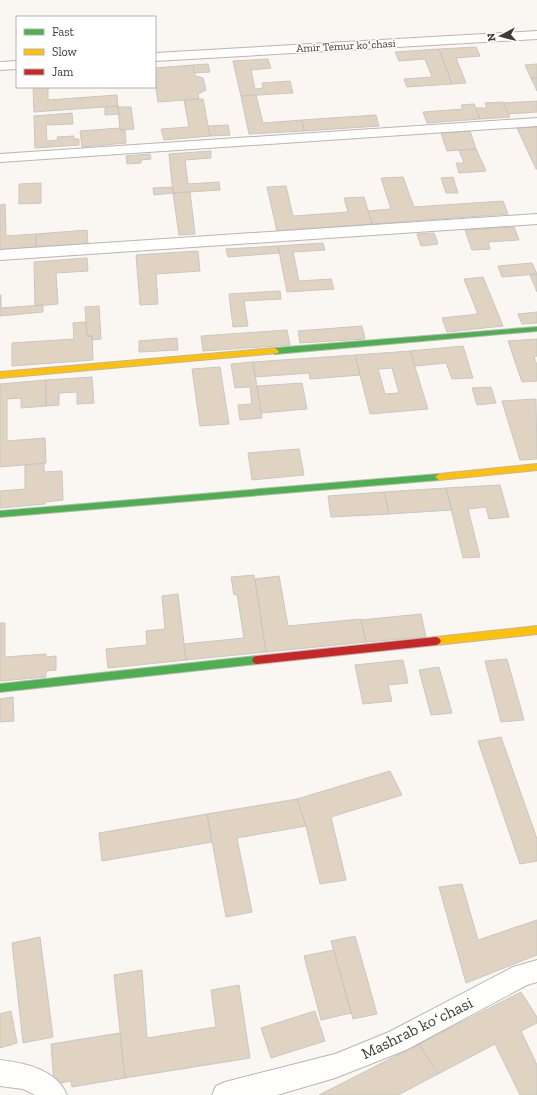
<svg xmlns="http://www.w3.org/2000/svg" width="537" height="1095" font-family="'Zilla Slab',serif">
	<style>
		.building { fill: #e0d3c2; stroke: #c9c7c3; fill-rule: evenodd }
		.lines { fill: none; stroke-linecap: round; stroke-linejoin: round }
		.street-casing { stroke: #b9b6b3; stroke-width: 2 }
		.fast-casing { stroke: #b9b6b3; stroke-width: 2 }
		.slow-casing { stroke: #b9b6b3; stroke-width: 2 }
		.jam-casing { stroke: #b9b6b3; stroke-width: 2 }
		.street { fill: #fefefd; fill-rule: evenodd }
		.fast { fill: #4caf50; fill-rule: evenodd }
		.slow { fill: #ffc107; fill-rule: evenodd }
		.jam { fill: #c62828; fill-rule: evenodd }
		.labels { text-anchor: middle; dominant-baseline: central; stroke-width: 3; stroke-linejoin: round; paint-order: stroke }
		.far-street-label { font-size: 11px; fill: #3e3b38; stroke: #fff }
		.near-street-label { font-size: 16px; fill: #3e3b38; stroke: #fff }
	</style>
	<rect width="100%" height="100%" fill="#faf7f2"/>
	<path class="building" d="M476,47l4,9 -24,2 10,25 -14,1 -13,-35z
		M439,49l13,35 -45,3 -3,-8 28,-2 -7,-18 -26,2 -4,-9z
		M268,59l3,9 -20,2 4,19 8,-1 -1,-5 28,-2 3,12 -52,3 -8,-35z
		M208,64l2,8 -16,1 -1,-8z
		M537,64v14h-6l-6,-13z
		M193,65l2,11 8,2 3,12 -8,4 1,5 -41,3 -3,-20v-14z
		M531,78h6v13z
		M33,87h15v13l69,-5 1,11 -84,6z
		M256,95l7,28 39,-3 2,11 -55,3 -8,-38z
		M203,99l7,37 -46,4 -3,-11 28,-2 -5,-27z
		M537,101v11l-29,2 -5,-11z
		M503,102l7,15 -30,2 -4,-11h11l-2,-5z
		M474,104l6,15 -53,4 -4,-11 40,-3 -2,-4z
		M118,106l1,8 -14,1v-8z
		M118,107h13l3,22 -14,1z
		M72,113l1,11 -27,1 1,16 11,-1 -1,-3 17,-1v3h5v6l-44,3 -1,-32z
		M376,115l3,11 -75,5 -2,-11z
		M228,125l2,10 -20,1 -2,-10z
		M537,127v42h-1l-19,-41z
		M120,128v2h5l1,13 -44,4 -2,-16z
		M470,131l6,18 -29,2 -6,-18z
		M476,149l10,22 -27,2 -3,-10h8l-5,-13z
		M211,151v7l-26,2 3,24 31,-2 1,8 -47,3 -4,-39z
		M150,154l1,5 -10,1v3l-14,1 -1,-8z
		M403,177l11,30 89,-6 5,13 -136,10 -4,-13 23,-2 -10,-31z
		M453,177l5,16h-12l-5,-15z
		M41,183v20l-22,1v-20z
		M286,186l7,30 55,-4 -4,-14 20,-1 8,27 -95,7 -10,-44z
		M173,187v6l-19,2 -1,-7z
		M190,192l5,42 -16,1 -6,-42z
		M5,204l1,32 30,-2v13l-36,3v-45z
		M514,227l5,13 -31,2 2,7 -18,1 -7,-20z
		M87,230l1,14 -52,3v-13z
		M434,233l4,11 -17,2 -4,-12z
		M323,243l2,7 -32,2 6,29 32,-2 3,10 -47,3 -9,-46z
		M278,246l1,7 -51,4 -2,-8z
		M198,251l2,20 -44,3 2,30 -18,1 -4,-50z
		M87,258l1,13 -32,2 2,31 -23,2 -1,-44z
		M532,263l5,11 -35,3 -4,-11z
		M537,274v18l-7,-17z
		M483,277l20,49 -56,6 -5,-14 36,-4 -14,-35z
		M280,291l1,8 -37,2 4,25 -15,1 -4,-33z
		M0,295h1v13l42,-3v7l-43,4z
		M99,306l2,33 -9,1v-4h-5l-2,-29z
		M537,312v11l-15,1 -4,-10z
		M86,322l1,14h5l1,24 -81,6v-23l62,-4 -1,-16z
		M362,326l3,13 -65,4 -2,-12z
		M287,330l3,15 -87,6 -2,-15z
		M177,338l1,12 -39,2v-11z
		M537,339v17l-3,1 3,8v16l-15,1 -14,-41z
		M463,346l10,32 -21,1 -6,-16 -31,3 -5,-15z
		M410,351l18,58 -58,5 -15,-59zM392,368l7,25 -14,1 -7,-25z
		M355,355l5,20 -50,4 -1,-6 -54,4 -2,-15z
		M253,362l9,56 -22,2 -2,-15 14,-1 -2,-17 -15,1 -4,-24z
		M220,367l9,57 -29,2 -8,-57z
		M92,377l2,26 -17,1v-12l-18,1v12l-13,1v-26z
		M46,380v26l-25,2v-10l-14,1v42l38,-3 1,25 -46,4v-83z
		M302,383l5,26 -46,4 -4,-27z
		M491,387l5,16 -19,2 -5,-17z
		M536,399l1,60 -17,1 -18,-59z
		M299,449l5,26 -52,5 -4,-27z
		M44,463v9l18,-1 1,29 -18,2v2l-45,4v-17l25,-2v-24z
		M500,485l9,32 -20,2 -3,-12 -18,2 12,48 -17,1 -17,-70z
		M446,488l6,22 -63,4 -5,-22z
		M384,492l5,22 -58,3 -3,-21z
		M254,575l12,77 -80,8 -2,-16 60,-6 -7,-44 -3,1 -3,-18z
		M279,576l9,50 73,-7 5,23 -100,10 -11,-73z
		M178,594l8,66 -78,8 -2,-19 41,-4 -1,-14 19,-2 -3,-33z
		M421,614l5,23 -60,5 -5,-22z
		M0,623h5v34l41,-3v3l10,-1v14l-10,1v6l-46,4z
		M507,659l17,61 -23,2 -16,-61z
		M403,660l5,23 -20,2 4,16 -29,3 -8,-39z
		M439,667l13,46 -21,2 -12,-45z
		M13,697l1,24 -14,1v-23z
		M501,737l36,102v22l-17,3 -42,-123z
		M390,771l12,24 -71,22 15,63 -26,4 -14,-58 -9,-27z
		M297,799l9,27 -69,12 15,74 -26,5 -19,-103z
		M207,814l5,28 -110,19 -3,-28z
		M462,884l16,56 59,-20v35l-71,28 -27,-96z
		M355,936l22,78 -24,5 -22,-78z
		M40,937l13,100 -30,6 -11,-100z
		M334,950l17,63 -30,7 -17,-64z
		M142,970l5,68 69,-11 -5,-37 28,-5 11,73 -125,20 -11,-103z
		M521,992l16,25v6l-16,8 16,34v30h-17l-25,-51 -57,30 -19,-30z
		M11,1011l6,32 -17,5v-34z
		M315,1011l10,30 -54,17 -10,-30z
		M120,1033l5,45 -53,9 -1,-6 -17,3 -3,-40z
		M419,1044l19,30 -40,21h-79z"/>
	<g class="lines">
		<defs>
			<path id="street" d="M537,31v8l-382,22v-8z
				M17,61v8l-17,1v-8z
				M537,118v8l-537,36v-8z
				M537,214v10l-537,36v-10z
				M537,960v22l-10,3 -121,65 -71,28 -58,17h-65l4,-9 9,-4 110,-28 54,-22 124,-65z
				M0,1060c25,3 56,9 67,35h-32l-12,-6 -23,-3z"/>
			<path id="fast" d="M537,327v4l-262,23 -4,-3 4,-3z
				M439,474l4,3 -4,3 -439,37v-6z
				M257,656l3,1 2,3 -2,3 -3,1 -257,28v-8z"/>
			<path id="slow" d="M275,348l4,3 -1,2 -278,25v-6z
				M537,464v6l-98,10 -4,-3 4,-3z
				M537,626v8l-101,11 -3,-1 -2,-3 2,-3 3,-1z"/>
			<path id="jam" d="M436,637l3,1 2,3 -2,3 -3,1 -179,19 -3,-1 -2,-3 2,-3 3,-1z"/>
		</defs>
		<use href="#street" class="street-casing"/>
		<use href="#fast" class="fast-casing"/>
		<use href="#slow" class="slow-casing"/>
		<use href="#jam" class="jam-casing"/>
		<use href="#street" class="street"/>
		<use href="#fast" class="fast"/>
		<use href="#slow" class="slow"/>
		<use href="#jam" class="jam"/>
	</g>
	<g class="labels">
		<g class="far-street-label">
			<text transform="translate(346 46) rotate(-3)">Amir Temur koʻchasi</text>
		</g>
		<g class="near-street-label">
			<text transform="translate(417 1028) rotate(-26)">Mashrab koʻchasi</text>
		</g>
	</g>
	<rect x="16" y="16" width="140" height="72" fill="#ffffff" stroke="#b2b1af"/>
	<rect x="24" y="29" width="20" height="6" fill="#4caf50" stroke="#b2b1af"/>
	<text x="52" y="36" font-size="12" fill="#3e3b38">Fast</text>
	<rect x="24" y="49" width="20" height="6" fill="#ffc107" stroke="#b2b1af"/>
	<text x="52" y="56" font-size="12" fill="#3e3b38">Slow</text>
	<rect x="24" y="69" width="20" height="6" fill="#c62828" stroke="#b2b1af"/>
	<text x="52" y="76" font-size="12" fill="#3e3b38">Jam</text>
	<g transform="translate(501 36) rotate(263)" stroke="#ffffff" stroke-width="3" paint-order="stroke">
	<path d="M0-3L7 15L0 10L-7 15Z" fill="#3e3b38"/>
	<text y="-6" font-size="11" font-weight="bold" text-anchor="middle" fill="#3e3b38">N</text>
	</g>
</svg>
